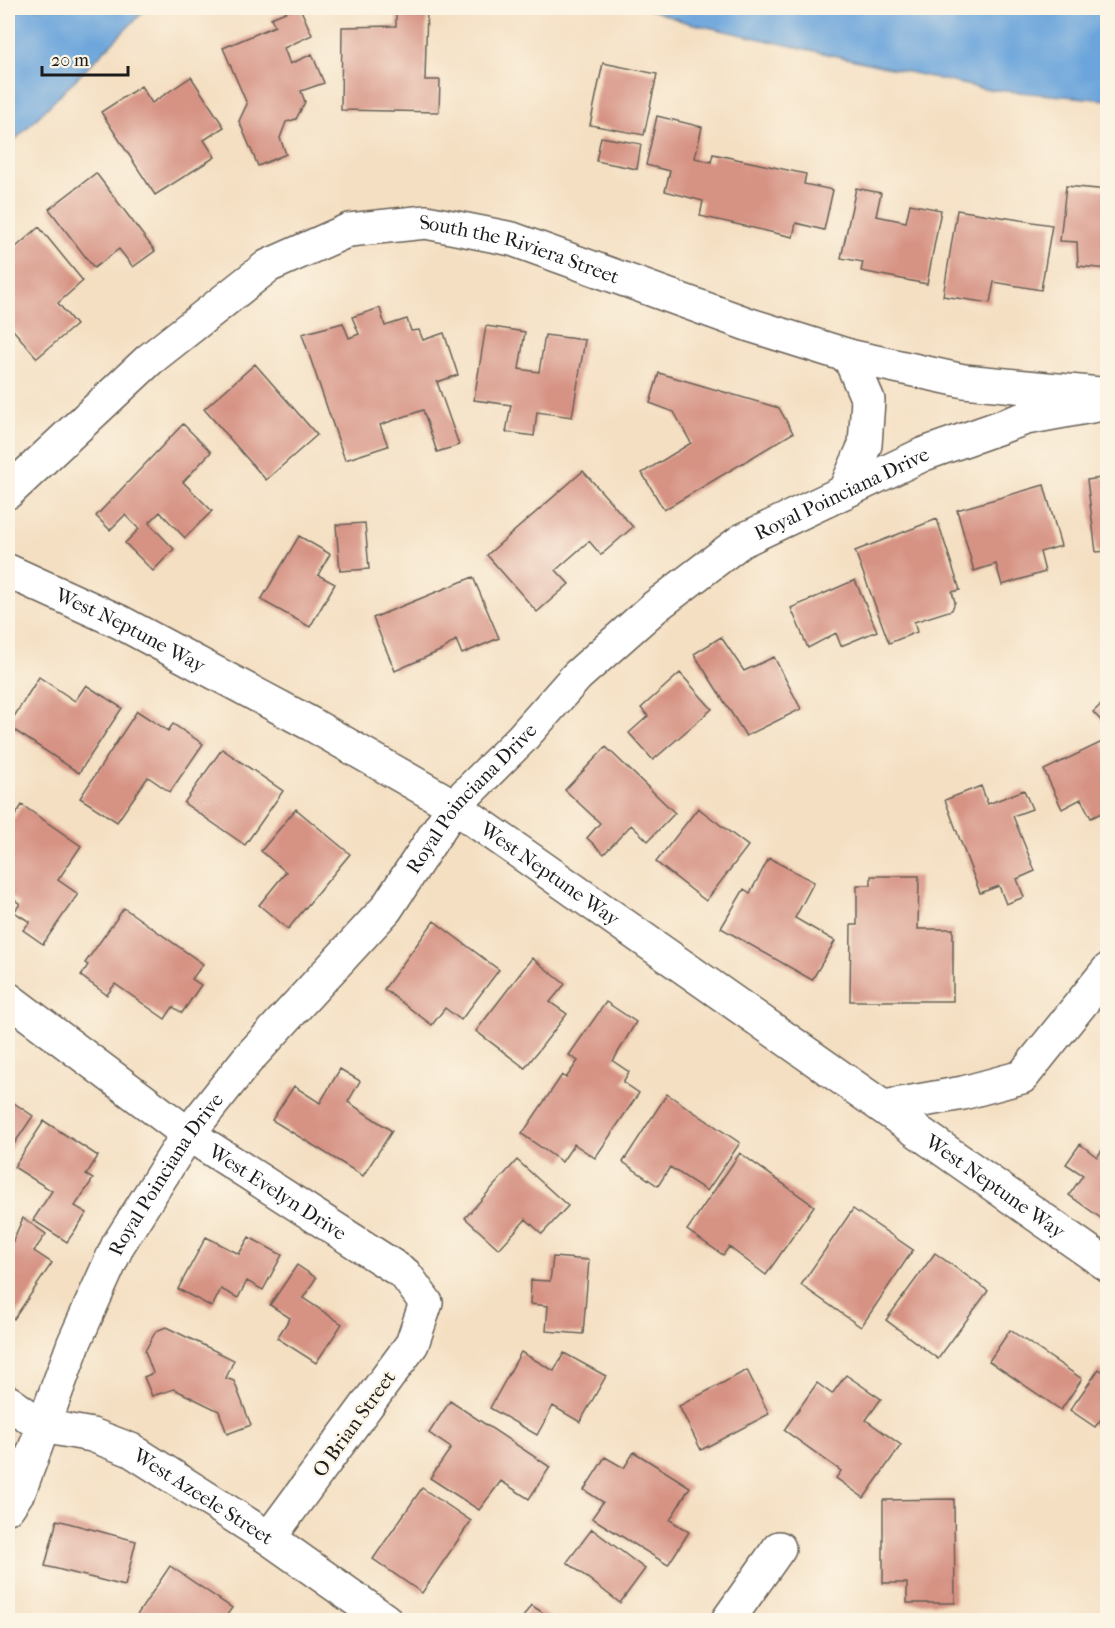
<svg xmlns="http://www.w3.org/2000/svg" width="1115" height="1628" font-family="'IM FELL French Canon',serif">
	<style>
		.water { fill: #6ca5db; stroke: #44607c; stroke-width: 1.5 }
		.building { fill: #d69283 }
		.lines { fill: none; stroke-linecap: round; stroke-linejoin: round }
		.minor-casing { stroke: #686056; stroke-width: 36 }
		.minor { stroke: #fff; stroke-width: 33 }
		.labels { text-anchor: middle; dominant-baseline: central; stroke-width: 4.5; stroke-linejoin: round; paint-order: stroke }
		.street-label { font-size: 20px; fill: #1c1c1c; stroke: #fcf5e5 }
	</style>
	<rect width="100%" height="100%" fill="#fcf5e5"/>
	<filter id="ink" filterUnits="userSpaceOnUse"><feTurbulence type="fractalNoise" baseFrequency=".0167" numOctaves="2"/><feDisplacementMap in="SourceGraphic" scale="12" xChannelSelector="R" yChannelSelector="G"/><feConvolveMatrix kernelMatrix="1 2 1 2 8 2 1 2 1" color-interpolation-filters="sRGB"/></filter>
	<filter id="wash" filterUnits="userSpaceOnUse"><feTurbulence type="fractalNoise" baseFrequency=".008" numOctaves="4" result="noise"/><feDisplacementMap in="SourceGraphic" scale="24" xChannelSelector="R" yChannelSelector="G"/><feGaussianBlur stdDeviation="1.35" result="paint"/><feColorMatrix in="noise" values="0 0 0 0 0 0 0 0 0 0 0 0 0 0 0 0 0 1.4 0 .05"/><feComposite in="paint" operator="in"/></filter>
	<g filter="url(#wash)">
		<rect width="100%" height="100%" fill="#f4dfc2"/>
		<path class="water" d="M8,8h139l-139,139z
			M645,8h462v92l-123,-11 -299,-67z"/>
		<g id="blocks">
			<path class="building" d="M295,8h5l12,27 -28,13 6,16 22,-10 12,29 -23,8 4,11 -9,17 -10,3 -6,16 6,16 -28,12 -19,-45 8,-17 -24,-56 52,-22 -4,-8z
				M396,8h31l-2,72h15l-1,32 -98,-2 1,-83 54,-1z
				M603,63l54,11 -13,61 -54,-10z
				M191,77l33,50 -20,13 11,17 -60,38 -54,-83 40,-26 11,17z
				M657,116l45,11 -7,31 16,4 2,-8 93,20 -2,10 29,6 -9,40 -28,-7 -3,14 -93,-21 3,-15 -38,-10 5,-20 -24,-6z
				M601,137l40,7 -4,25 -41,-8z
				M96,173l59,78 -22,16 -14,-18 -25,19 -45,-59z
				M1066,186l42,4v79l-30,-3 -1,-24 -17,-1z
				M856,188l25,5 -5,23 30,6 4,-18 31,6 -14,74 -66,-13 2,-9 -22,-4z
				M957,210l95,15 -11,65 -47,-8 -4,21 -47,-7z
				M39,227l44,54 -25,22 18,22 -39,33 -29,-34v-70z
				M380,308l5,18 22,-7 4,12 8,-1 4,10 21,-7 14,42 -21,7 22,63 -22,7 -14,-42 -43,15 8,21 -43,14 -43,-126 41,-11 6,15 10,-4 -7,-17z
				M486,326l39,6 -6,37 20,3 6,-37 40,5 -13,77 -35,-5 -3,24 -28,-4 5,-27 -37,-5z
				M255,364l62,71 -51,45 -62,-71z
				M659,373l120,35 14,25 -129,77 -22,-37 49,-30 -17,-31 -24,-9z
				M183,424l28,28 -28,30 29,29 -27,27 -25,-26 -11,11 25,26 -21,22 -28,-28 14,-14 -14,-14 -15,15 -14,-14z
				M583,471l50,56 -32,28 -12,-14 -33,29 13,14 -32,28 -50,-57z
				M1108,477v74l-12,1 -9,-72z
				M1044,485l17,61 -21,6 5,20 -43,13 -6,-21 -22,7 -17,-61z
				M937,519l23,71 -8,2 3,10 -3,8 -38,12 3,10 -28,11 -34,-92z
				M365,523l4,46 -29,2 -4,-46z
				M299,536l31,18 -12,21 17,9 -25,43 -49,-27z
				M473,577l26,61 -37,16 -6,-14 -14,10 -47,21 -22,-53z
				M855,580l22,51 -36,15 -5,-13 -28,15 -17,-40z
				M721,637l23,34 30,-14 27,52 -55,27 -52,-82z
				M680,673l32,36 -59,51 -24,-27 19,-17 -7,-8z
				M39,677l36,24 11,-16 36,23 -43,65 -71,-47z
				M1108,698v30l-15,-16z
				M137,711l31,20 5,-7 30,20 -33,48 -22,-15 -31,45 -37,-24z
				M1102,742l6,12v56l-17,8 -10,-19 -19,10 -18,-39z
				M606,747l69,66 -27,28 -17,-16 -27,29 -17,-16 13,-15 -35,-33z
				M222,749l61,42 -38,54 -61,-42z
				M981,786l7,18 36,-14 8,19 -19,7 22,55 -18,8 7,18 -18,7 -7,-18 -19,7 -35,-93z
				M22,805l59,41 -23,34 20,14 -35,50 -20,-14 7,-8 -16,-10 6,-8 -12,-9v-68z
				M698,808l50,38 -42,55 -50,-39z
				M296,809l54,45 -62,75 -29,-24 27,-33 -25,-21z
				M769,858l45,24 -19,36 40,23 -23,39 -91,-52 23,-39 6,4z
				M871,876h48l-1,53h35v72h-103l1,-76h6v-40h14z
				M124,908l79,56 -11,15 9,6 -19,28 -9,-6 -8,12 -50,-35 -8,11 -26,-19 7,-11 -3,-2z
				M434,921l65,49 -38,50 -16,-12 -13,17 -48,-36z
				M532,958l33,26 -15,18 17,12 -42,54 -49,-37z
				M606,1002l30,20 -23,39 16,11 -6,10 16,11 -44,65 -21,-14 -12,18 -40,-28 40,-59 4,3 12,-17 -9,-6z
				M340,1069l20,12 -12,21 44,29 -29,45 -91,-56 22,-34 26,17z
				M667,1094l73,49 -33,48 -37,-24 -12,19 -35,-24z
				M8,1099l25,17 -25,37z
				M44,1121l54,35 -12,19 7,4 -18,27 12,7 -20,29 -34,-22 19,-29 -38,-24z
				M1108,1142v69l-6,8 -33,-24 14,-20 -17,-11 14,-20 17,13z
				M740,1153l74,53 -48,69 -37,-28 -6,8 -36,-25z
				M517,1160l51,46 -26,28 -16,-15 -27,30 -34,-31z
				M853,1209l60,41 -52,77 -60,-42z
				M23,1218l23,16 -12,17 18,12 -38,56 -6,-5v-62z
				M206,1237l33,17 10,-17 33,18 -19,35 -16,-9 -9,17 -17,-9 -9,18 -34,-18z
				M935,1253l53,38 -50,68 -52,-39z
				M553,1257l36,3 -6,74 -37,-3 2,-25 -18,-2 1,-24 19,1z
				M297,1265l19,13 -13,20 39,26 -26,39 -39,-25 13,-20 -20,-13z
				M166,1327l68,33 -8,18 8,3 17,44 -24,9 -8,-23 -45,-22 -22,7 -8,-19 9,-4 -8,-22 11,-20z
				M1010,1330l72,49 -21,31 -72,-49z
				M521,1352l33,19 10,-18 42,23 -26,46 -27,-16 -16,29 -47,-27z
				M1099,1369l9,6v35l-13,17 -25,-17z
				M747,1370l22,44 -68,36 -22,-44z
				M846,1375l35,24 -15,21 35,25 -37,53 -28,-20 5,-7 -57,-41 33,-47 15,11z
				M450,1401l100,66 -21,32 -28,-18 -22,29 -49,-32 21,-30 -22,-15z
				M634,1452l56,35 -20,33 19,12 -21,33 -76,-47 11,-16 -19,-12 21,-33 19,11z
				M422,1488l49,33 -49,72 -49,-34z
				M954,1499l1,104h-48v-20h-24v-83z
				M57,1520l79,21 -11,45 -80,-20z
				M592,1529l53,40 -25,34 -53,-41z
				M170,1566l62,42 -9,12h-85l-3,-2z
				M531,1605l23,15h-33z"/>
		</g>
	</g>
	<g filter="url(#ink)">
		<use href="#blocks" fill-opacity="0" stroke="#686056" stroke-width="1.5"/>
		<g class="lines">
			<defs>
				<g id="minor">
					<path d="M845,490l20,-45 3,-45 -19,-44"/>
					<path id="s1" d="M8,492l141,-132 119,-94 81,-36 77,-8 86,17 238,86 99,31 115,25 136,13"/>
					<path id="s2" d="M8,571l112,51 191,102 143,82 654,459"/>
					<path id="s3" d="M8,999l180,135 217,140 21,29 -14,41 -143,194"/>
					<path d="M884,1107l79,-14 59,-16 86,-107"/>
					<path id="s4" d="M8,1402l34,24 50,9 39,15 138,88 116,82"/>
					<path id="s5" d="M8,1507l12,-18 54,-146 44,-98 70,-111 59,-74 139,-151 68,-103 68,-68 55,-62 79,-70 85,-65 183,-87 102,-36 82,-15"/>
					<path d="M728,1620l51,-72"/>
				</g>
			</defs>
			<use href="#minor" class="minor-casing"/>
			<use href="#minor" class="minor"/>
		</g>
	</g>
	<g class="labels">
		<g class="street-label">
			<text stroke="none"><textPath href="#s1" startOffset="608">South the Riviera Street</textPath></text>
			<text stroke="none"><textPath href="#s5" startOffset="1342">Royal Poinciana Drive</textPath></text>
			<text stroke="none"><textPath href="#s2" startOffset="136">West Neptune Way</textPath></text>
			<text stroke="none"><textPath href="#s5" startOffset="856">Royal Poinciana Drive</textPath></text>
			<text stroke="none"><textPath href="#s2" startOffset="622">West Neptune Way</textPath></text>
			<text stroke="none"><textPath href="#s5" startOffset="370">Royal Poinciana Drive</textPath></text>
			<text stroke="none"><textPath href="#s2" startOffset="1166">West Neptune Way</textPath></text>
			<text stroke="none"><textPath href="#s3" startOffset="332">West Evelyn Drive</textPath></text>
			<text transform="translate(354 1424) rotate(-54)">O Brian Street</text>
			<text stroke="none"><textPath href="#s4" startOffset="220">West Azeele Street</textPath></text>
		</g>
	</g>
	<rect width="1115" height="1628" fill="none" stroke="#fcf5e5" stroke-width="30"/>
	<path d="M42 66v9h86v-9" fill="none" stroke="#1c1c1c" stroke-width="3"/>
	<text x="51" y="66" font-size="18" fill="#1c1c1c" stroke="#fcf5e5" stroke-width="4.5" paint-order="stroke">20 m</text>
</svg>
